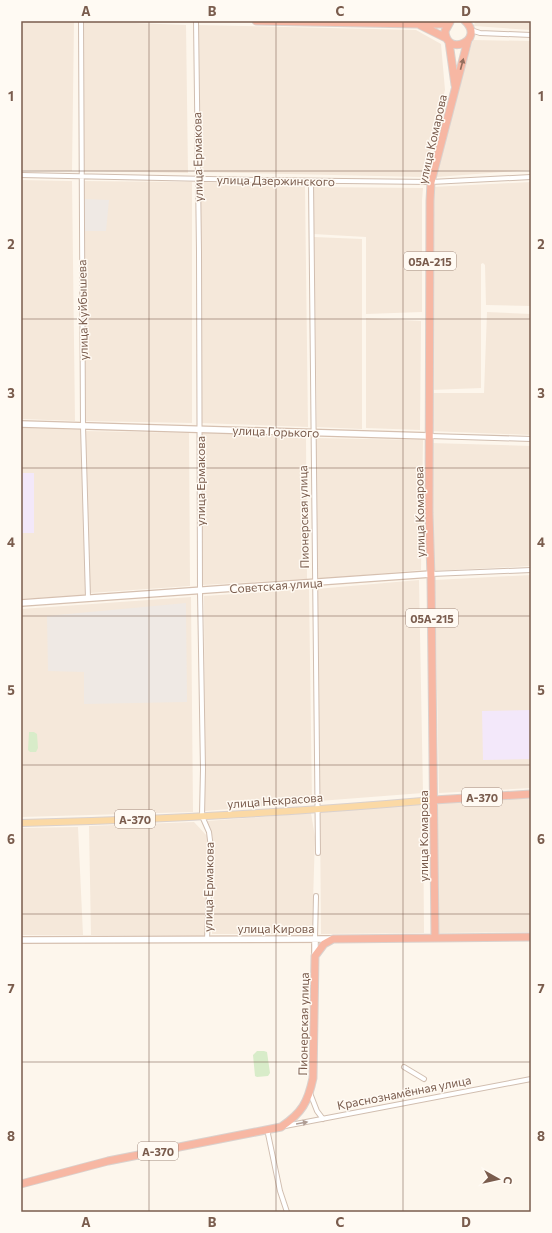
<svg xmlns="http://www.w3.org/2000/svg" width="552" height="1233" font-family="Commissioner,sans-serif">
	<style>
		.residential { fill: #f5e8da }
		.industrial { fill: #efe9e4 }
		.education { fill: #f3e8fa }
		.green { fill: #d8ecc9 }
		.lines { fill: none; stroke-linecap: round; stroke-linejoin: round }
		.street-casing { stroke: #d1beb0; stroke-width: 6 }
		.secondary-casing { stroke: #d6c0b0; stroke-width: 8 }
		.primary-casing { stroke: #dad1cd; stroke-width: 8 }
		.highway-casing { stroke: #dad1cd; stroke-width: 9 }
		.street { stroke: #fff; stroke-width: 4 }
		.secondary { stroke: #fff; stroke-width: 5.5 }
		.primary { stroke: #fbd9a5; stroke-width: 6 }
		.highway { stroke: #f7b7a3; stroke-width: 7 }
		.oneway { fill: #936e5e }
		.oneway2 { fill: #af9d94 }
		.grid { fill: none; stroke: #7a5c4d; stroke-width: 1; stroke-opacity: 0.55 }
		.labels { text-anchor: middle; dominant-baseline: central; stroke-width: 3; stroke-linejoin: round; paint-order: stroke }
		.shield { fill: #fffaf3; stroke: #a28b7f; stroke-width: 1 }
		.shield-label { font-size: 11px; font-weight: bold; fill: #7a5c4d }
		.street-label { font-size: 12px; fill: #7a5c4d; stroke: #fffaf3 }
		.neatline { fill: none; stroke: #7a5c4d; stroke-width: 1.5 }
		.grid-label { font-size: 13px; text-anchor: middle; font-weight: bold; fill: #7a5c4d }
	</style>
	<rect width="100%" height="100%" fill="#fdf6ec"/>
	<path class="residential" d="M21,21h53l-2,150 -51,-1z
		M83,21l103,4 2,148 -106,-2z
		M475,21h56v9l-57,-4z
		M197,25l219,5 25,14 4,46 -22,87 -224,-5z
		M473,40l58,1v129l-95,7 21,-85z
		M21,180l51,1 3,240 -54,-2z
		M82,181l110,1v241l-107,-2z
		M201,182l104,4 3,241 -108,-4z
		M531,182v124l-45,-1 -1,-40 -2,-2 -2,1v124l-50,2 1,-203z
		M313,187l110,1 -1,12v112l-56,2v-77l-53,-3z
		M314,237l48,2v190l-45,-2z
		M487,312l44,2v121l-101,-4 1,-38h53z
		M366,318l55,3 -1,109 -54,-2z
		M21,428l60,2 5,165 -65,4z
		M85,431l104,2 1,153 -100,7z
		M201,433l105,4 1,142 -105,6z
		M314,438l109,2 -2,130 -103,9z
		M431,443l100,3v120l-98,5z
		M531,575v213l-92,5 -4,-213z
		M419,580l4,213 -104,8 -3,-212z
		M309,589l3,213 -107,9 -1,-215z
		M191,597l2,215 -172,5v-208z
		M531,798v134l-93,1 -1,-130z
		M423,804l1,129 -103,1 -1,-123z
		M311,813l4,24 -3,97h-100l2,-88 -3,-17 -4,-8z
		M194,822l14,15 -3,99 -114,-1 -2,-109z
		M78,827l5,108h-62v-107z"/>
	<path class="industrial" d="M85,199l24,1 -3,31h-21z
		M186,603l1,99 -103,2v-32l-36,-1 -1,-55z"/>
	<path class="education" d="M21,473h13v60h-13z
		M531,710v49l-48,1 -1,-49z"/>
	<path class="green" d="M29,732h5l3,2 1,14 -2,4h-6l-2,-2z
		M257,1051h7l3,1 3,21 -2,3 -11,1 -2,-1 -2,-21z"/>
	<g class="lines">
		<defs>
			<path id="street" d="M81,21l2,405 5,172
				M196,21l3,231 1,339 3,178 -1,47 7,16 2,16 -4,91
				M471,30l9,3 51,2
				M21,175l235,5 175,2 100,-5
				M311,181l7,672
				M430,436l101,3
				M431,574l100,-4
				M315,939l1,-43
				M404,1067l20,12
				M310,1093l7,18 6,8
				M285,1126l246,-47
				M267,1129l13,62 7,21"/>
			<path id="secondary" d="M21,424l409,12
				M21,603l410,-29
				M21,940l311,-1
				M315,956v-17"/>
			<path id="primary" d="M21,823c138,-3 276,-11 413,-23"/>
			<path id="highway" d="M256,21l162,3h30
				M450,22l-5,9c1,27 41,9 20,-10
				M420,25l26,13
				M449,42l6,43
				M434,800l97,-6
				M435,938l-4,-360 -2,-65 1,-312 1,-19 37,-142
				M21,1184l87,-23 173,-34c21,-14 27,-25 32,-49l2,-122 9,-12 9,-5 198,-2"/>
		</defs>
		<use href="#street" class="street-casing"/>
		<use href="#secondary" class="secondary-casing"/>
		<use href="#primary" class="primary-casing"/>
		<use href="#highway" class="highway-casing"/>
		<use href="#street" class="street"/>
		<use href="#secondary" class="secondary"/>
		<use href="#primary" class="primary"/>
		<use href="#highway" class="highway"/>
	</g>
	<defs><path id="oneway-solid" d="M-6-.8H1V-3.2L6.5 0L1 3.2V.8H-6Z"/></defs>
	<use class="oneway" href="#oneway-solid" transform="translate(462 64) rotate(-75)"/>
	<use class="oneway2" href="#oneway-solid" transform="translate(302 1123) rotate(-10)"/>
	<path class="grid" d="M149,21v1191M276,21v1191M403,21v1191M21,171h510M21,319h510M21,468h510M21,616h510M21,765h510M21,914h510M21,1062h510"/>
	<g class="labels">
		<g class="shield">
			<rect x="404" y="252" width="52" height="18" rx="3"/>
			<rect x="406" y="609" width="52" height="18" rx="3"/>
			<rect x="462" y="788" width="40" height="18" rx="3"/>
			<rect x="115" y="810" width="40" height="18" rx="3"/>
			<rect x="138" y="1142" width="40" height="18" rx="3"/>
		</g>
		<g class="shield-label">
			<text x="430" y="261">05А-215</text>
			<text x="432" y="618">05А-215</text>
			<text x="482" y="797">А-370</text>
			<text x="135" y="819">А-370</text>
			<text x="158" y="1151">А-370</text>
		</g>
		<g class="street-label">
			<text transform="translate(432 139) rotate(-77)">улица Комарова</text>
			<text transform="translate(197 157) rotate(-91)">улица Ермакова</text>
			<text transform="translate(276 180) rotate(1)">улица Дзержинского</text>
			<text transform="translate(82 310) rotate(-91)">улица Куйбышева</text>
			<text transform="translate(276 431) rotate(2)">улица Горького</text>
			<text transform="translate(200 481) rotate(-90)">улица Ермакова</text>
			<text transform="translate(419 512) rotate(-91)">улица Комарова</text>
			<text transform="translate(303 517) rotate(-91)">Пионерская улица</text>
			<text transform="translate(276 585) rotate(-4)">Советская улица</text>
			<text transform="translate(275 800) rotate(-4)">улица Некрасова</text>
			<text transform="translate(423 836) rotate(-90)">улица Комарова</text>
			<text transform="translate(208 887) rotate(-89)">улица Ермакова</text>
			<text x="276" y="928">улица Кирова</text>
			<text transform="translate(303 1024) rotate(-89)">Пионерская улица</text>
			<text transform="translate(404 1092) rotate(-11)">Краснознамённая улица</text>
		</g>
	</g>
	<rect width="552" height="1233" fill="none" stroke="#fffaf3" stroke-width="44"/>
	<g transform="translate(498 1179) rotate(98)" stroke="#fffaf3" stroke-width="3" paint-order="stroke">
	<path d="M0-3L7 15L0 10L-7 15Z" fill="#7a5c4d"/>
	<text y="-6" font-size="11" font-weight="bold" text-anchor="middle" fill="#7a5c4d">С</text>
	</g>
	<rect x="22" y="22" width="508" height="1189" class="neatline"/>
	<g class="grid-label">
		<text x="86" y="16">A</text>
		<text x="212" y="16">B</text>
		<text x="340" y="16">C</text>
		<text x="466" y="16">D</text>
		<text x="11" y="101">1</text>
		<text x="541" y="101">1</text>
		<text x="11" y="249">2</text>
		<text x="541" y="249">2</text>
		<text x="11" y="398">3</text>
		<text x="541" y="398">3</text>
		<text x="11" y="547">4</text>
		<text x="541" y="547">4</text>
		<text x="11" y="695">5</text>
		<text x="541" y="695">5</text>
		<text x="11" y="844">6</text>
		<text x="541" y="844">6</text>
		<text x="11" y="993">7</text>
		<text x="541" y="993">7</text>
		<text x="11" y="1141">8</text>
		<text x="541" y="1141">8</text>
		<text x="86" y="1227">A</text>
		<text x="212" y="1227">B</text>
		<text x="340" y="1227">C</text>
		<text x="466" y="1227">D</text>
	</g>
</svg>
